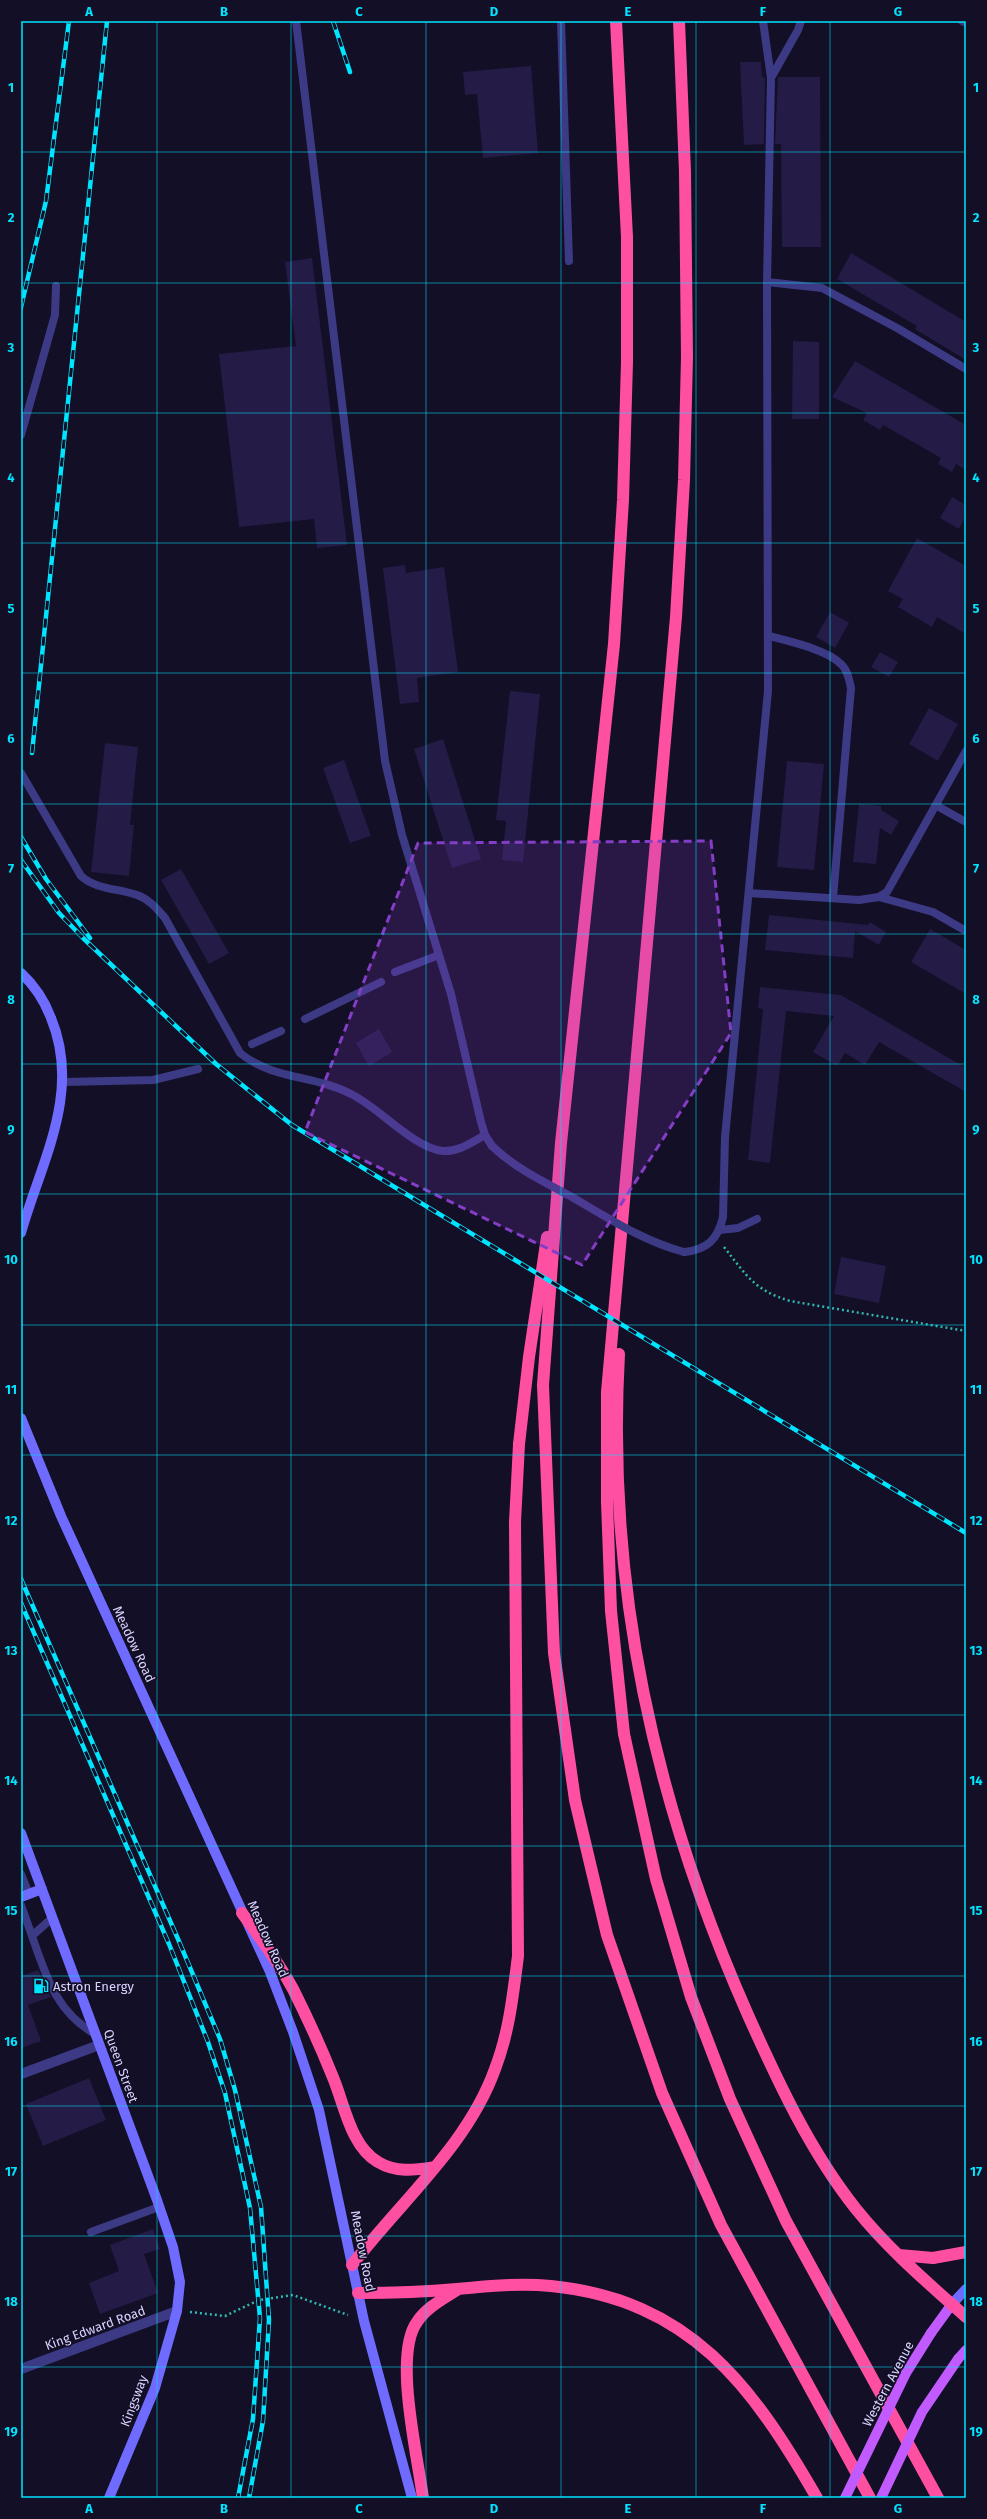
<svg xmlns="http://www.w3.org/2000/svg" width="987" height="2519" font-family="'Fira Sans',sans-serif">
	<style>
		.building { fill: #241b47 }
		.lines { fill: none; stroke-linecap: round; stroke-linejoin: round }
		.path { stroke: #2fb8b0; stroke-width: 2.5; stroke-dasharray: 2 3; stroke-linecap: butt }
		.lane { stroke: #3d3a85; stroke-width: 8 }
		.street { stroke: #3d3a85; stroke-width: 10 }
		.secondary { stroke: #6f6bff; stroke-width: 10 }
		.primary { stroke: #c25bff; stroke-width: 10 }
		.highway { stroke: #ff4fa3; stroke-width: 12 }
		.rail-casing { stroke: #00e5ff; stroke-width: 4.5 }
		.rail { stroke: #130f26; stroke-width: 3; stroke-dasharray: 9; stroke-linecap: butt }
		.lane-bridge { stroke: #3d3a85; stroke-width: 8 }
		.primary-bridge { stroke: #c25bff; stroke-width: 10 }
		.marked { fill: #843dc5; fill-opacity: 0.2; stroke: #843dc5; stroke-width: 3; stroke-dasharray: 8 5; stroke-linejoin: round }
		.grid { fill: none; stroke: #00e5ff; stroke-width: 1; stroke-opacity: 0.55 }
		.labels { text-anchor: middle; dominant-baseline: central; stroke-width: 3.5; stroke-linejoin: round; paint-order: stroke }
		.street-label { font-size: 13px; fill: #d9d4ff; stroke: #130f26 }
		.poi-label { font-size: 13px; fill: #d9d4ff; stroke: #130f26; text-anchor: start }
		.neatline { fill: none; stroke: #00e5ff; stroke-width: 1.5 }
		.grid-label { font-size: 13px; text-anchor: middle; font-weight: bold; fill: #00e5ff }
	</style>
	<rect width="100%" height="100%" fill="#130f26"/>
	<path class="building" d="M740,62h21l1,15 3,1 -1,66 -20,1z
		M531,66l7,87 -55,5 -6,-64 -12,1 -2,-23z
		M778,77h42l1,170h-39l-1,-103h-6z
		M851,253l115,69v38l-51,-31 2,-3 -80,-47z
		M312,258l35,287 -30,3 -3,-29 -75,8 -20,-173 77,-8 -11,-84z
		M793,341l26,1v77h-27z
		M855,361l111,64v45l-10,-6 -4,8 -14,-8 3,-6 -58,-33 -3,5 -17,-10 4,-7 -35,-16z
		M952,497l14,8v10l-7,14 -19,-11z
		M917,538l49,28v68l-29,-17 -5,10 -34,-20 5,-8 -15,-8z
		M405,565l1,8 38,-6 14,105 -41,6 2,24 -19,2 -17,-136z
		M830,612l19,11 -14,25 -19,-11z
		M880,652l18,10 -9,15 -18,-10z
		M510,691l30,3 -17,168 -21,-2 4,-39 -10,-1z
		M929,708l29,16 -20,37 -29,-17z
		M443,739l38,120 -29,9 -38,-119z
		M105,743l33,4 -8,78h4l-5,51 -38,-4z
		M344,760l27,76 -21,7 -27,-75z
		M787,761l37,3 -10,106 -37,-3z
		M859,804l22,2v4l18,11 -8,14 -11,-7 -4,36 -23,-2z
		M181,869l48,84 -20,11 -48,-84z
		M769,915l99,10 2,-3 16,10 -7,13 -24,-14 -2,27 -88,-8z
		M930,929l36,21v44l-55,-32z
		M760,987l81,8 125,73v24l-87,-50 -14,23 -20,-12 -8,13 -24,-14 21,-36 -48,-5 -16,152 -22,-3 15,-151 -5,-1z
		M379,1029l13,23 -23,14 -13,-23z
		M841,1257l45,9 -7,37 -45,-9z
		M38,1970l13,27 -23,8 13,36 -20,7v-72z
		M89,2078l17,42 -63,26 -17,-42z
		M153,2229l7,20 -16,5 14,39 -58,21 -11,-31 30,-12 -9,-26z"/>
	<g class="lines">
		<path class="path" d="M724,1247c23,29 30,43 66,54l176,30
			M190,2312l35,4 34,-16 34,-5 55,20"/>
		<path class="lane" d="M296,21l89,740 17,74 49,159 30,128 4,13 7,11
			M561,21l8,240
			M763,21l8,57 -4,204
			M962,21l4,2
			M771,78l27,-48 3,-9
			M21,435l34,-120 1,-29
			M769,636c20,5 59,14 73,29 6,6 7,15 9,23l-18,210
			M21,773l60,103c16,14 36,12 56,19 12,4 20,14 28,23l75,135c33,27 75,22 111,41 29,14 61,53 92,57 16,1 29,-9 42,-16
			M937,806l29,16
			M749,893l110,7 20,-3 8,-5 79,-141
			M879,897l54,15 33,19
			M395,972l44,-17
			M305,1019l76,-37
			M252,1044l29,-13
			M64,1082l89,-2 45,-11
			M720,1230l18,-2 19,-9
			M684,1252c23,-2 34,-13 39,-35l2,-80 43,-446 -1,-409 55,6 75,40 69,41
			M21,1874l8,20
			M21,1905l11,31
			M52,1918l-20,18c14,40 24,76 63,98
			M91,2232l68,-25"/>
		<path class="street" d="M21,2074l78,-29
			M21,2369l156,-58"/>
		<path class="secondary" d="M21,973c13,12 24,29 30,45 31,75 -10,144 -30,215
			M21,1418l40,98 209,456 23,60 26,78 45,211 48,177
			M21,1833l136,367 16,47 7,35 -3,29 -22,77 -46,110
			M21,1897l21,-8
			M952,2304l14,-15"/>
		<path class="primary" d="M931,2333l21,-29
			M958,2359l8,-9"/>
		<path class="highway" d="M616,21l11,216v125l-4,138 -9,144 -53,499 -18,242 11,268 21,147 32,135 55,158 59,132 149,273
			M679,21l6,151 2,185 -3,123 -8,137 -69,775v110l4,109 13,123 32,145 35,118 39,102 56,122 152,277
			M619,1354c-13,232 35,449 129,661 30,67 62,136 108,194 32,40 72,74 110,108
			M242,1913c18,24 36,49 51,76 14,28 27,56 39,86 12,27 18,71 46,87 18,11 37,8 57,5
			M899,2255l34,3 33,-6
			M352,2265c48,-63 116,-120 143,-196 14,-36 18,-74 23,-113l-3,-434 4,-78 10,-87 18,-120
			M358,2293c33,0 66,-1 99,-4 31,-3 63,-6 94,-3 139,14 201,99 266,212
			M423,2498c-5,-41 -30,-143 -6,-176 9,-14 26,-23 40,-32"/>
		<defs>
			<path id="rail" d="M333,21l17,51
				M21,307l25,-106 23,-180
				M32,753l75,-732
				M21,837l25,42 44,59
				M21,860l38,53 24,25 133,126 76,61 674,408
				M21,1579l157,360 42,100 15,51 26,117 8,113 -6,101 -14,77
				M21,1603l148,341 39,98 17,51 25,115 10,110 -7,101 -15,79"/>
		</defs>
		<use href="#rail" class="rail-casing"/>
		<use href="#rail" class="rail"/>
		<path class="lane-bridge" d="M492,1146c23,22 52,36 80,51 36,21 71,44 112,55"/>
		<path class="primary-bridge" d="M845,2498l61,-125 25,-40
			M881,2498l41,-86 36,-53"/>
	</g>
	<path class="marked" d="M711,841l20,192 -149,232 -277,-133 113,-289z"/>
	<path class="grid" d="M157,21v2477M291,21v2477M426,21v2477M561,21v2477M696,21v2477M830,21v2477M21,152h945M21,283h945M21,413h945M21,543h945M21,673h945M21,804h945M21,934h945M21,1064h945M21,1194h945M21,1325h945M21,1455h945M21,1585h945M21,1715h945M21,1846h945M21,1976h945M21,2106h945M21,2236h945M21,2367h945"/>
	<defs>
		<symbol id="fuel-bare" viewBox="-9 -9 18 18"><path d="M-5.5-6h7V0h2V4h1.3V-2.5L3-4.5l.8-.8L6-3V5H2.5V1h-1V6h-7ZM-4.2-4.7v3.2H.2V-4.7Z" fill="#00e5ff" stroke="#130f26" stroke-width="2.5" paint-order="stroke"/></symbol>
	</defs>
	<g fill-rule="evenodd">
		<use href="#fuel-bare" x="30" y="1975" width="22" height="22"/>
	</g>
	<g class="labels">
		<g class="street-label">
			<text transform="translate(134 1644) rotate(65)">Meadow Road</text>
			<text transform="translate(268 1939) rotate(66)">Meadow Road</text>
			<text transform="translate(121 2066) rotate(70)">Queen Street</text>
			<text transform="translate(363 2251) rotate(79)">Meadow Road</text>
			<text transform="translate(95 2328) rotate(-20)">King Edward Road</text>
			<text transform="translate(888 2384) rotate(-62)">Western Avenue</text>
			<text transform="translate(134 2401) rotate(-69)">Kingsway</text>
		</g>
		<g class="poi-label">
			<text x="53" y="1986">Astron Energy</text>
		</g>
	</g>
	<rect width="987" height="2519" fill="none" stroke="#130f26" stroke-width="44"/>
	<rect x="22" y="22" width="943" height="2475" class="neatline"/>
	<g class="grid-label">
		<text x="89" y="16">A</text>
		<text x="224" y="16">B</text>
		<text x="359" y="16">C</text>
		<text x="494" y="16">D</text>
		<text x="628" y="16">E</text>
		<text x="763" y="16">F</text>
		<text x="898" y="16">G</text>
		<text x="11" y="92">1</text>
		<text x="976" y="92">1</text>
		<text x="11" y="222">2</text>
		<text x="976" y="222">2</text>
		<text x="11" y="352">3</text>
		<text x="976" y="352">3</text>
		<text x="11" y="482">4</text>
		<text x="976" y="482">4</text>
		<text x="11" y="613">5</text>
		<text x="976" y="613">5</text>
		<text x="11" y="743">6</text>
		<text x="976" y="743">6</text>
		<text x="11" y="873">7</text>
		<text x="976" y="873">7</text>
		<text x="11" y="1004">8</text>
		<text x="976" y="1004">8</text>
		<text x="11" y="1134">9</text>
		<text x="976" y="1134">9</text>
		<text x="11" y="1264">10</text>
		<text x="976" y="1264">10</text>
		<text x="11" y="1394">11</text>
		<text x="976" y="1394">11</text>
		<text x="11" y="1525">12</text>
		<text x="976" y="1525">12</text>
		<text x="11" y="1655">13</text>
		<text x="976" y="1655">13</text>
		<text x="11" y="1785">14</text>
		<text x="976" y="1785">14</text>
		<text x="11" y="1915">15</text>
		<text x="976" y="1915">15</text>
		<text x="11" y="2046">16</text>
		<text x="976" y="2046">16</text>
		<text x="11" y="2176">17</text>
		<text x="976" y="2176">17</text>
		<text x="11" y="2306">18</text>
		<text x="976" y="2306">18</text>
		<text x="11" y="2436">19</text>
		<text x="976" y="2436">19</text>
		<text x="89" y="2513">A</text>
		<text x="224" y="2513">B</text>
		<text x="359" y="2513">C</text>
		<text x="494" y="2513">D</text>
		<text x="628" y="2513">E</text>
		<text x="763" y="2513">F</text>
		<text x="898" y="2513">G</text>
	</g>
</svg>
